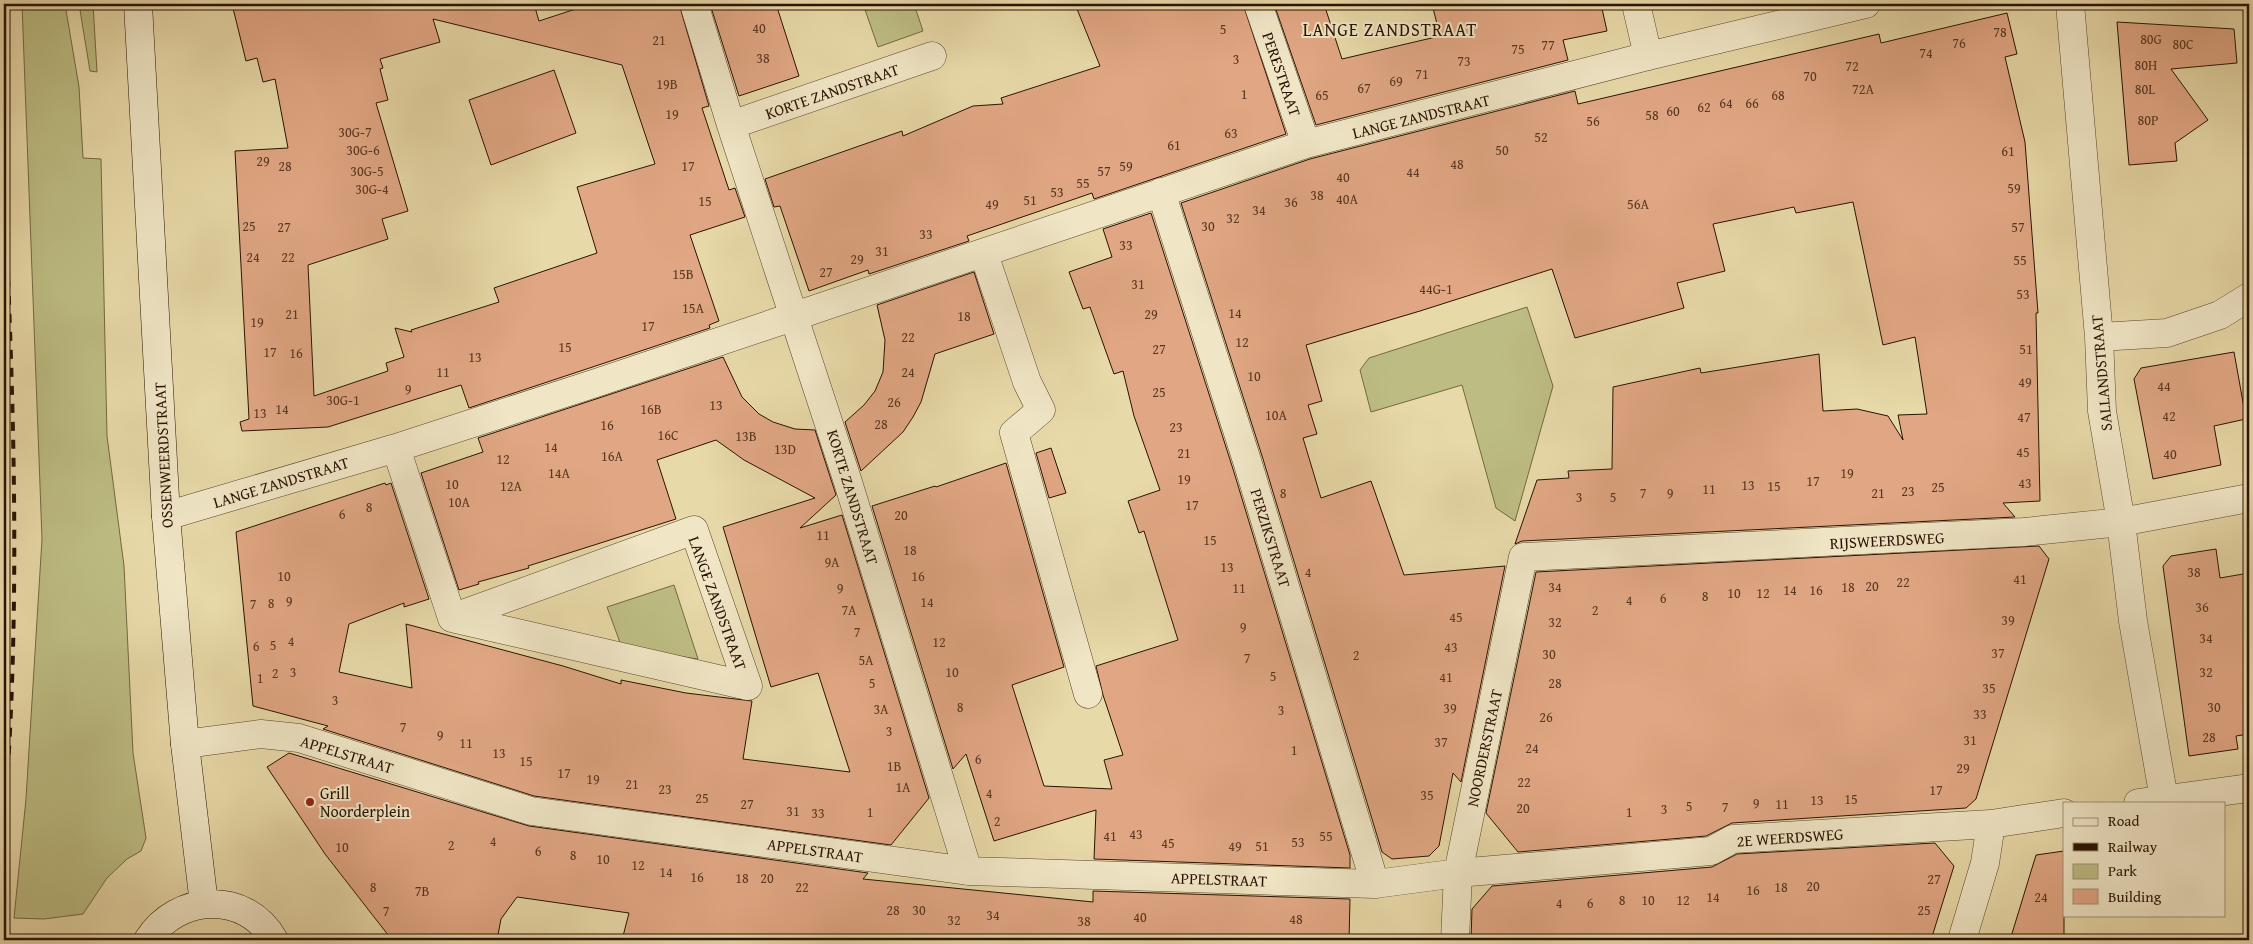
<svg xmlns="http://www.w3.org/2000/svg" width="2253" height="944" font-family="'Gentium Book Plus',serif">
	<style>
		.green { fill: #bdbd83; stroke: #746842 }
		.building { fill: #e1a784; stroke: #2a1202; fill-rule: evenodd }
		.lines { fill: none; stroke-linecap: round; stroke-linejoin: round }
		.street-casing { stroke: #5a442c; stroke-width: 29 }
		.secondary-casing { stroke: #2a1202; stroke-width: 29 }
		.street { stroke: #f0e6c6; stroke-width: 28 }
		.secondary { stroke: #f0e6c6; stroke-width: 28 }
		.rail { stroke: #2a1202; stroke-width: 4; stroke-dasharray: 9 9; stroke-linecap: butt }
		.poi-dot { fill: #8f2418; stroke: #f0e6c6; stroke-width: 2 }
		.labels { text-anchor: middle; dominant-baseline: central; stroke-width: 4; stroke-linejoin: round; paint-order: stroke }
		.number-label { font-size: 14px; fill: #583722 }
		.street-label { font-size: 16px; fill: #2a1202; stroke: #f0e6c6 }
		.poi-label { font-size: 16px; fill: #2a1202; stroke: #f0e6c6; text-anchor: start }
		.neighbourhood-label { font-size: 18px; letter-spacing: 1px; fill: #2a1202; stroke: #f0e6c6 }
	</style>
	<rect width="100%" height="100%" fill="#e8d9a8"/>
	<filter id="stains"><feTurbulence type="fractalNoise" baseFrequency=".004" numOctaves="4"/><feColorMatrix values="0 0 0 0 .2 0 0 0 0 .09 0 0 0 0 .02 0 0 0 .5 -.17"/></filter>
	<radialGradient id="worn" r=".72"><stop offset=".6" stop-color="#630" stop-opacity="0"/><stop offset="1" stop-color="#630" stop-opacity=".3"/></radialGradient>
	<path class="green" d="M22,4h43l14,83 4,71 18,1 6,277 17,130 9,187 13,85 -5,13 -14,8 -20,19 -24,36 -39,5 -30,-1 12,-119 16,-260z
		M79,4h14l4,68 -7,-1z
		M863,4h51l9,27 -45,16z
		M1527,307l26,79 -38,135 -19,-13 -34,-123 -91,27 -11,-42 9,-12z
		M674,585l24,74 -76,-11 -15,-41z"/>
	<path class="building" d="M232,4h302l5,17 52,-17h88l30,102 -7,2 27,82 6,-2 10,29 -55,18 29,86 -10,4 1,3 -241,80 -8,-23 -133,42 -86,4 -2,-9 9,-3 -14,-268 53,-3 -13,-69 -12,3 -6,-24 -11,3zM433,19l189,46 33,99 -78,23 20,66 -103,35 5,14 -88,28 1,2 -17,-4 9,29 -18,6 2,8 -74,25 -6,-131 80,-26 -6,-20 26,-8 -32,-108 12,-3 -8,-31 3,-1 -3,-9 60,-17z
		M710,4h66l23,72 -60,20z
		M1075,4h168l43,130 -192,65 -2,-6 -125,43 2,5 -100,33 -1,-4 -59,21 -29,-85 -6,1 -9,-28 137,-48 1,5 70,-30 30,-2 -2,-6 99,-32z
		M1274,4h50l18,55 98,-23 -8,-32h169l6,27 -44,9 5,20 -252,65z
		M2007,13l10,41 -12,3 20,85 13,171h-2l4,188 -37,2 12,14 -493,24 -7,3 22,-64 32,-2 -1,-7 44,-2 1,-82 87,-19 1,5 118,-19 4,57 34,-2 31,7 15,24 -5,-25 29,-1 -12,-77 -32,8 -30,-143 -57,11 -2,-6 -81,17 12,47 -48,12 7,25 -109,30 -23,-69 -132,42 -114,34 16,56 -14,4 9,29 -14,4 18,60 50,-17 33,94 101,-9 -44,216 -8,-9 -14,73 -10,10 -37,3 -10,-7 -119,-393 -82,-256 129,-44 265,-68 3,13 301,-70 2,9z
		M2117,22l117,7 3,34 -66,6 37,51 -33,23 2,18 -48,4z
		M554,70l22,63 -85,32 -22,-65z
		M1151,213l82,256 117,386v13l-256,-9 2,-49 -102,31 -28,-87 -13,15 -81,-263 63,-20 1,1 70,-24 58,204 -52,18 32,101 68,3 -8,-29 19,-5 -20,-60 -7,-29 82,-26 -34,-109 -5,2 -11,-32 32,-11 -26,-74 -11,-45 -9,3 -24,-67 -7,2 -14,-37 43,-15 -9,-28z
		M974,272l20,62 -59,20 -14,48 -8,15 -10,15 -42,39 -16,-49 19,-17 11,-14 8,-19 2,-32 -8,-35z
		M2234,352l12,67 -32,7 7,39 -68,14 -19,-100 7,-11z
		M723,357l19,40 17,17 14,8 22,7 20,1 21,65 -36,33 42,-13 87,283 -38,47 -357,-49 -211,-67 5,-3 -75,-20 -17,-174 149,-49 1,2 5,-2 38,116 -25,8v-4l-55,21 -10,48 73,16 -6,-64 157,42 58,18v-4l65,13 66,8 -9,58 107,13 -32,-99 -47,14 -48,-160 92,-29 -71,-38 -28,-20 -59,20 19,59 -148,47 1,2 -51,14 1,2 -20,6 -38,-117 62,-21 -5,-14z
		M1051,448l15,45 -17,5 -13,-45z
		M2039,546l10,13 -73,240 -10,9 -234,15 -26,13 -188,16 -32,-39 50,-241z
		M2216,549l4,29 29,-5v161l-13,2 2,13 -49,7 -26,-190 8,-10z
		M289,753l240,73 339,47 -5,6 230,23v-11l257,8 -1,41h-727l7,-27 -112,-16 -16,22 -4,21h-105l-67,-86 -58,-87z
		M1935,843l19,23 -23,74h-460l1,-31 20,-23 220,-19 25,-13z
		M2064,851v89h-54l26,-85z"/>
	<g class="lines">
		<defs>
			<path id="street" d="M694,4l37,121 116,354 121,392
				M1258,4l48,140
				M1636,4l12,52
				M2070,4l29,333 3,74 19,111 12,99 31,178
				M731,125l201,-69
				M1161,192l87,272 127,420
				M984,254l43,128 14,28 -27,23 74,261
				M2099,337l68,-4 53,-18 29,-18
				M396,448l56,170
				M166,516l230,-68 200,-65 710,-239 342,-88 218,-52
				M452,618l242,-88 54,156
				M452,618l296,68
				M185,744l76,-10 38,4 232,73 437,60 407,13 83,-11 253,-22 22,-12 258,-15 73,-11
				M2138,803l111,-15
				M1455,940l3,-67 65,-316 501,-25 97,-10 128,-24
				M1962,940l23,-77 6,-39"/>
			<path id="secondary" d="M138,4l28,512 19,228 19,160
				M148,940c29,-46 98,-50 126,0"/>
		</defs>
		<use href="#street" class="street-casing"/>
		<use href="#secondary" class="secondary-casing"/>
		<use href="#street" class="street"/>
		<use href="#secondary" class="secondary"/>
		<path class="rail" d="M4,188c10,212 17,425 0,636"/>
	</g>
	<circle class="poi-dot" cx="310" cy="802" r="5"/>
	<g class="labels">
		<g class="number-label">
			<text x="759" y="28">40</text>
			<text x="1223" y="29">5</text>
			<text x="2000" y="32">78</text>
			<text x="2151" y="39">80G</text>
			<text x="659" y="40">21</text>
			<text x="1959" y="43">76</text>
			<text x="2183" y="44">80C</text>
			<text x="1548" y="45">77</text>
			<text x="1518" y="49">75</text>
			<text x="1926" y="53">74</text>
			<text x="763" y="58">38</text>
			<text x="1236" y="59">3</text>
			<text x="1464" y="61">73</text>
			<text x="2146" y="65">80H</text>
			<text x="1852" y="66">72</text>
			<text x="1422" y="74">71</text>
			<text x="1810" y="76">70</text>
			<text x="1396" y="81">69</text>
			<text x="667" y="84">19B</text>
			<text x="1364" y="88">67</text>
			<text x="1863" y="89">72A</text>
			<text x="2145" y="89">80L</text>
			<text x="1244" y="94">1</text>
			<text x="1322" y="95">65</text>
			<text x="1778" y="95">68</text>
			<text x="1726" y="103">64</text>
			<text x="1752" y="103">66</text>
			<text x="1704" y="107">62</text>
			<text x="1673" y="111">60</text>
			<text x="672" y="114">19</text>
			<text x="1652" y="115">58</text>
			<text x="2148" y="120">80P</text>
			<text x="1593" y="121">56</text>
			<text x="355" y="132">30G-7</text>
			<text x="1231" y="133">63</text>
			<text x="1541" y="137">52</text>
			<text x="1174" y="145">61</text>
			<text x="363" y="150">30G-6</text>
			<text x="1502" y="150">50</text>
			<text x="2008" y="151">61</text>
			<text x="263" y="161">29</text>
			<text x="1457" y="164">48</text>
			<text x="285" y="166">28</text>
			<text x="688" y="166">17</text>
			<text x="1126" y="166">59</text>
			<text x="367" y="171">30G-5</text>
			<text x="1104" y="171">57</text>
			<text x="1413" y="172">44</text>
			<text x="1343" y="177">40</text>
			<text x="1083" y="183">55</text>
			<text x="2014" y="188">59</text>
			<text x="372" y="189">30G-4</text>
			<text x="1057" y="192">53</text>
			<text x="1317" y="195">38</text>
			<text x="1347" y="199">40A</text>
			<text x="1030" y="200">51</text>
			<text x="705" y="201">15</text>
			<text x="1291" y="202">36</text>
			<text x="992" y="204">49</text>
			<text x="1638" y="204">56A</text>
			<text x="1259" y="210">34</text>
			<text x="1233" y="218">32</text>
			<text x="249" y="226">25</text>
			<text x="1208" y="226">30</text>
			<text x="284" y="227">27</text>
			<text x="2018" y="227">57</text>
			<text x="926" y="234">33</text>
			<text x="1126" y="245">33</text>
			<text x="882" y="251">31</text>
			<text x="253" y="257">24</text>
			<text x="288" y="257">22</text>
			<text x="857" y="259">29</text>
			<text x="2020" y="260">55</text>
			<text x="826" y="272">27</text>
			<text x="683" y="274">15B</text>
			<text x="1138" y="284">31</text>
			<text x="1436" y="289">44G-1</text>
			<text x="2023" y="294">53</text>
			<text x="693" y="308">15A</text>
			<text x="1235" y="313">14</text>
			<text x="292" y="314">21</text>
			<text x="1151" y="314">29</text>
			<text x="964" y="316">18</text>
			<text x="257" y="322">19</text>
			<text x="648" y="326">17</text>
			<text x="908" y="337">22</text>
			<text x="1242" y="342">12</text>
			<text x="565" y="347">15</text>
			<text x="1159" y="349">27</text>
			<text x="2026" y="349">51</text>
			<text x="270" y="352">17</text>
			<text x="296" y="353">16</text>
			<text x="475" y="357">13</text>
			<text x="443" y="372">11</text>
			<text x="908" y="372">24</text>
			<text x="1254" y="376">10</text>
			<text x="2025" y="382">49</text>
			<text x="2164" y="386">44</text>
			<text x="408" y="389">9</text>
			<text x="1159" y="392">25</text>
			<text x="343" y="400">30G-1</text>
			<text x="894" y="402">26</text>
			<text x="716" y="405">13</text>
			<text x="282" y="409">14</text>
			<text x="651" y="409">16B</text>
			<text x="260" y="413">13</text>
			<text x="1276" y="415">10A</text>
			<text x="2169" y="416">42</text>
			<text x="2024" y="417">47</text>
			<text x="881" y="424">28</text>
			<text x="607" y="425">16</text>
			<text x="1176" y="427">23</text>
			<text x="668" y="435">16C</text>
			<text x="746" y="436">13B</text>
			<text x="551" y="447">14</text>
			<text x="785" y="449">13D</text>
			<text x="2023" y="452">45</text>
			<text x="1184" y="453">21</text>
			<text x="2170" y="454">40</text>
			<text x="612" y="456">16A</text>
			<text x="503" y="459">12</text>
			<text x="559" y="473">14A</text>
			<text x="1847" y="473">19</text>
			<text x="1184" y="479">19</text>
			<text x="1813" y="481">17</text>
			<text x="2025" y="483">43</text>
			<text x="452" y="484">10</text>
			<text x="1748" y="485">13</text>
			<text x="511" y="486">12A</text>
			<text x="1774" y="486">15</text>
			<text x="1938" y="487">25</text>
			<text x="1709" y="489">11</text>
			<text x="1908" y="491">23</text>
			<text x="1283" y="493">8</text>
			<text x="1643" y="493">7</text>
			<text x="1670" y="493">9</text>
			<text x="1878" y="493">21</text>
			<text x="1579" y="497">3</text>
			<text x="1613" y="497">5</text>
			<text x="459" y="502">10A</text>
			<text x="1192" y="505">17</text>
			<text x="369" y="507">8</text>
			<text x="342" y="514">6</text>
			<text x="901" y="515">20</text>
			<text x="823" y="535">11</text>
			<text x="1210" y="540">15</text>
			<text x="910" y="550">18</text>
			<text x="832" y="562">9A</text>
			<text x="1227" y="567">13</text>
			<text x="1308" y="572">4</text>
			<text x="2194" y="572">38</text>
			<text x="284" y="576">10</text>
			<text x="918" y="576">16</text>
			<text x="2020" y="579">41</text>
			<text x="1903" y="582">22</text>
			<text x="1872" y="586">20</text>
			<text x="1555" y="587">34</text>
			<text x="1848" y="587">18</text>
			<text x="840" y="588">9</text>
			<text x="1239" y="588">11</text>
			<text x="1790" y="590">14</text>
			<text x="1816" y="590">16</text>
			<text x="1734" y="593">10</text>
			<text x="1763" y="593">12</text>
			<text x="1705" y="596">8</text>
			<text x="1663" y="598">6</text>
			<text x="1629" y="600">4</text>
			<text x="289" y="601">9</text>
			<text x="927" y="602">14</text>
			<text x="271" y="603">8</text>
			<text x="253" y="604">7</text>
			<text x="2202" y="607">36</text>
			<text x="849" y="610">7A</text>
			<text x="1595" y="610">2</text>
			<text x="1456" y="617">45</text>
			<text x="2008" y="620">39</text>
			<text x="1555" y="622">32</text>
			<text x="1243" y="627">9</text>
			<text x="857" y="632">7</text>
			<text x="2206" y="638">34</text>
			<text x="291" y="641">4</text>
			<text x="939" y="642">12</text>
			<text x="273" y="645">5</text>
			<text x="256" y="646">6</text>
			<text x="1451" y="647">43</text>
			<text x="1998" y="653">37</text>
			<text x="1549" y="654">30</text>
			<text x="1356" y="655">2</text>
			<text x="1247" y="658">7</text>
			<text x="866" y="660">5A</text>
			<text x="293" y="672">3</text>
			<text x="952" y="672">10</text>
			<text x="2206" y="672">32</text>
			<text x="275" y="673">2</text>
			<text x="1273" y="676">5</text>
			<text x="1446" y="677">41</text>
			<text x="260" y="678">1</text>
			<text x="872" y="683">5</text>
			<text x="1555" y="683">28</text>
			<text x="1989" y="688">35</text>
			<text x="335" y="700">3</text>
			<text x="960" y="707">8</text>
			<text x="2214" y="707">30</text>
			<text x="1450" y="708">39</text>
			<text x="881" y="709">3A</text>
			<text x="1281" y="710">3</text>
			<text x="1980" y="714">33</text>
			<text x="1546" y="717">26</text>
			<text x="403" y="727">7</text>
			<text x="889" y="731">3</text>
			<text x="440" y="735">9</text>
			<text x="2209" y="737">28</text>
			<text x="1970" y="740">31</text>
			<text x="1441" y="742">37</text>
			<text x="466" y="743">11</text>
			<text x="1532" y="748">24</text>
			<text x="1294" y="750">1</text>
			<text x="499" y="753">13</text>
			<text x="978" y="759">6</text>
			<text x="526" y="761">15</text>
			<text x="894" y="766">1B</text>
			<text x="1963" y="768">29</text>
			<text x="564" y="773">17</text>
			<text x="593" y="779">19</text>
			<text x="1524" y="782">22</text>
			<text x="632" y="784">21</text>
			<text x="903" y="787">1A</text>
			<text x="665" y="789">23</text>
			<text x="1936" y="790">17</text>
			<text x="989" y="793">4</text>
			<text x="1427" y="795">35</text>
			<text x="702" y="798">25</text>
			<text x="1851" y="799">15</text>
			<text x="1817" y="800">13</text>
			<text x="1756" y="803">9</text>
			<text x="747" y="804">27</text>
			<text x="1782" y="804">11</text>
			<text x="1689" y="806">5</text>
			<text x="1725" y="807">7</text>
			<text x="1523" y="808">20</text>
			<text x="1664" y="809">3</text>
			<text x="793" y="811">31</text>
			<text x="870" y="812">1</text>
			<text x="1629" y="812">1</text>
			<text x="818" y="813">33</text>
			<text x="997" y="821">2</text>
			<text x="1136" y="834">43</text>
			<text x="1110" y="836">41</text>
			<text x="1326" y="836">55</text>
			<text x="493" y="841">4</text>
			<text x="1298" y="842">53</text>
			<text x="1168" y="843">45</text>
			<text x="451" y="845">2</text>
			<text x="1235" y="846">49</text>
			<text x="1262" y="846">51</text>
			<text x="342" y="847">10</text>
			<text x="538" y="851">6</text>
			<text x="573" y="855">8</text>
			<text x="603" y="859">10</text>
			<text x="638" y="865">12</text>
			<text x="666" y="872">14</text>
			<text x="697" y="877">16</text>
			<text x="742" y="878">18</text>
			<text x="767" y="878">20</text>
			<text x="1934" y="879">27</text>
			<text x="1813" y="886">20</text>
			<text x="373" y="887">8</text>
			<text x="802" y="887">22</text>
			<text x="1781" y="887">18</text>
			<text x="1753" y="890">16</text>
			<text x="422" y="891">7B</text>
			<text x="1713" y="897">14</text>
			<text x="2041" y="897">24</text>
			<text x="1622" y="900">8</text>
			<text x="1648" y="900">10</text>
			<text x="1683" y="900">12</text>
			<text x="1559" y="903">4</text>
			<text x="1590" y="903">6</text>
			<text x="893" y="910">28</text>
			<text x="919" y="910">30</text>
			<text x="1924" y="910">25</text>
			<text x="386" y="911">7</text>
			<text x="993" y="915">34</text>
			<text x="1140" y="917">40</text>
			<text x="1296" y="919">48</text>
			<text x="954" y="920">32</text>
			<text x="1084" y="921">38</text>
		</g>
		<g class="street-label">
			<text transform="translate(1282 74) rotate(71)">PERESTRAAT</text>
			<text transform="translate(832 91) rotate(-19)">KORTE ZANDSTRAAT</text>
			<text transform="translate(1421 116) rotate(-14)">LANGE ZANDSTRAAT</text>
			<text transform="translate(2101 373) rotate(-95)">SALLANDSTRAAT</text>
			<text transform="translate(163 455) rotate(-93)">OSSENWEERDSTRAAT</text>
			<text transform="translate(281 482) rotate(-17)">LANGE ZANDSTRAAT</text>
			<text transform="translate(853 497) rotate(73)">KORTE ZANDSTRAAT</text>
			<text transform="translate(1271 538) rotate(73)">PERZIKSTRAAT</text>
			<text transform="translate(1887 540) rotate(-3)">RIJSWEERDSWEG</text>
			<text transform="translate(718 603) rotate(70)">LANGE ZANDSTRAAT</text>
			<text transform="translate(1484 748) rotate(-78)">NOORDERSTRAAT</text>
			<text transform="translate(347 754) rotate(17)">APPELSTRAAT</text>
			<text transform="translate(1790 837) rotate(-4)">2E WEERDSWEG</text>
			<text transform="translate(815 850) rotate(8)">APPELSTRAAT</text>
			<text transform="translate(1219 879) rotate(2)">APPELSTRAAT</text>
		</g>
		<g class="poi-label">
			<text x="320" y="793">Grill<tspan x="320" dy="18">Noorderplein</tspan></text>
		</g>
		<g class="neighbourhood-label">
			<text x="1390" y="29">LANGE ZANDSTRAAT</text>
		</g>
	</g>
	<rect width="2253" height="944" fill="none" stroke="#e8d9a8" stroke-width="20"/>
	<rect x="5" y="5" width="2243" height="934" fill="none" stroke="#2a1202" stroke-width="2.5"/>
	<rect x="10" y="10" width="2233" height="924" fill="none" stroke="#2a1202"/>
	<rect x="2063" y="802" width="162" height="115" fill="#f0e6c6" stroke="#a19178"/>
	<rect x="2073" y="818" width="25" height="8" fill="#f0e6c6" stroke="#a19178"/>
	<text x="2108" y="826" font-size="15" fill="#2a1202">Road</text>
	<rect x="2073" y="843" width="25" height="8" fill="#2a1202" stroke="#a19178"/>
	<text x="2108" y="852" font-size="15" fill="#2a1202">Railway</text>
	<rect x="2073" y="864" width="25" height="15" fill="#bdbd83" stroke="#a19178"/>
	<text x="2108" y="876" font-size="15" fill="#2a1202">Park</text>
	<rect x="2073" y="889" width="25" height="15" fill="#e1a784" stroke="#a19178"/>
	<text x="2108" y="902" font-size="15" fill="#2a1202">Building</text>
	<rect width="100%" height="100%" filter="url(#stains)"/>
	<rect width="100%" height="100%" fill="url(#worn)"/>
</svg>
